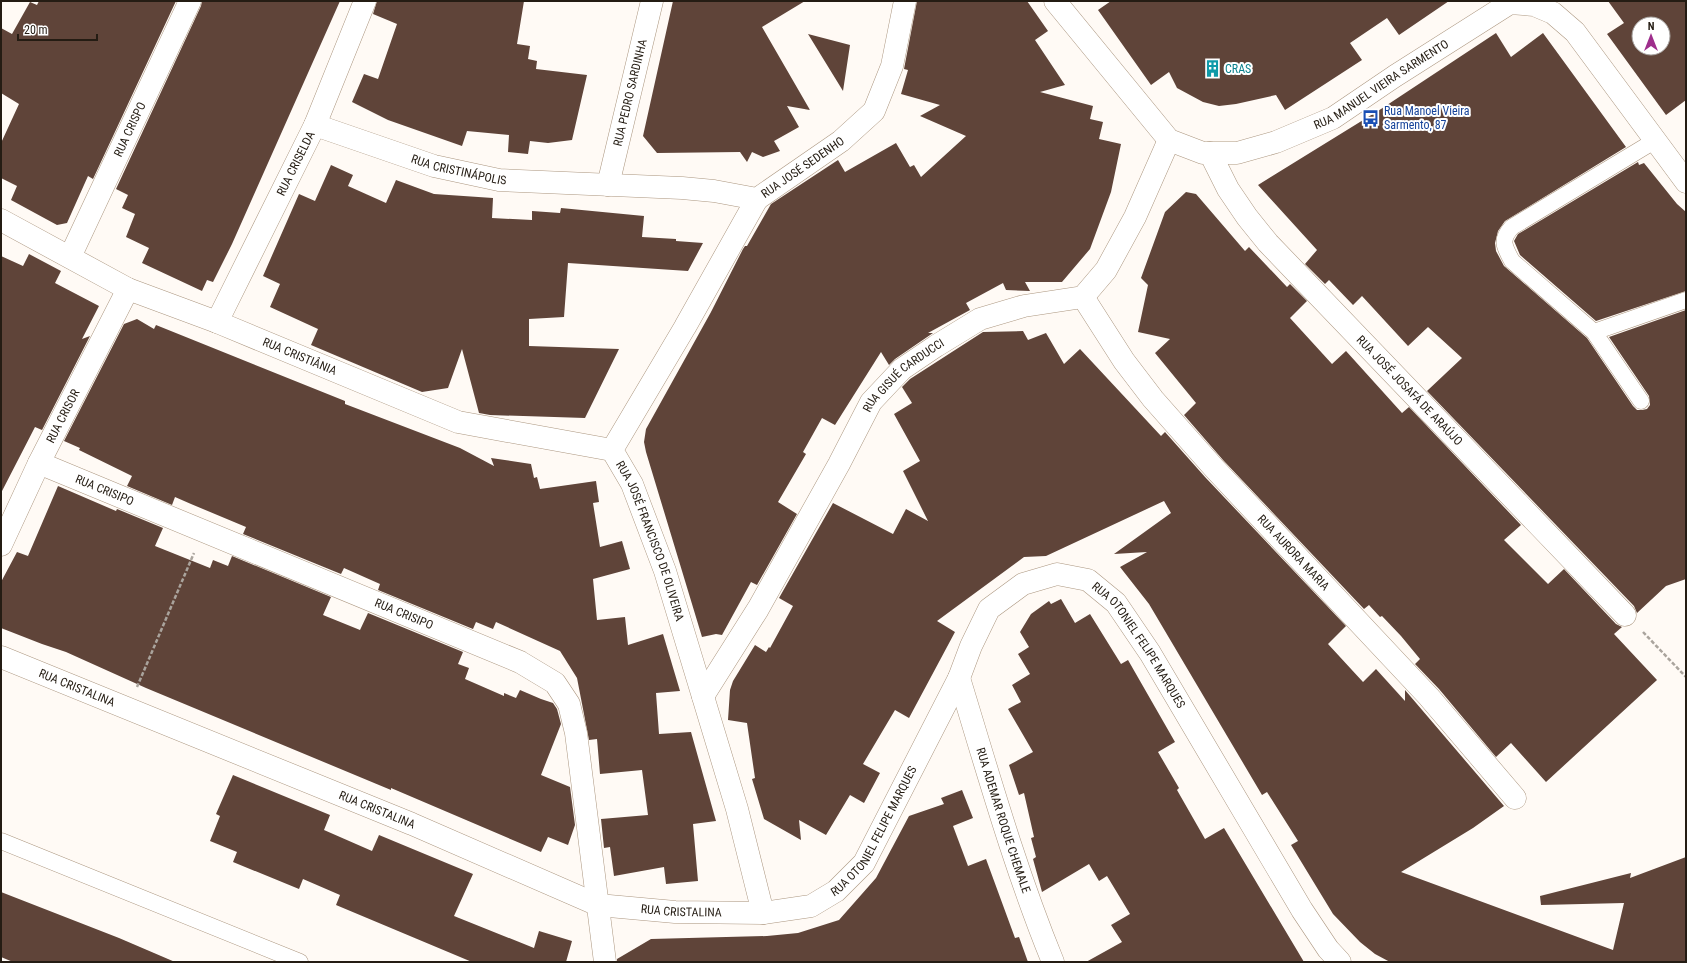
<svg xmlns="http://www.w3.org/2000/svg" width="1687" height="963" font-family="'Roboto Condensed',sans-serif">
	<style>
		.building { fill: #5f4439; fill-rule: evenodd }
		.lines { fill: none; stroke-linecap: round; stroke-linejoin: round }
		.service-casing { stroke: #ac9780; stroke-width: 17 }
		.minor-casing { stroke: #ac9780; stroke-width: 23 }
		.path { stroke: #aaa49d; stroke-width: 2.5; stroke-dasharray: 4 2; stroke-linecap: butt }
		.service { stroke: #fff; stroke-width: 16 }
		.minor { stroke: #fff; stroke-width: 22 }
		.labels { text-anchor: middle; dominant-baseline: central; stroke-width: 4; stroke-linejoin: round; paint-order: stroke }
		.culture-label { font-size: 12px; fill: #0d838f; stroke: #fff; text-anchor: start }
		.street-label { font-size: 12px; fill: #241c13; stroke: #fff }
		.transit-label { font-size: 12px; fill: #164399; stroke: #fff; text-anchor: start }
	</style>
	<rect width="100%" height="100%" fill="#fffaf5"/>
	<path class="building" d="M39,1h137l-83,178 -5,-3 -21,47 -10,2 -46,-25 6,-14 -16,-8v-35l18,-39 -18,-11v-65l11,6 18,-32 7,3z
		M202,1h138l-108,243 -19,38 -6,-2 -5,11 -60,-28 7,-15 -23,-11 9,-23 -13,-6 6,-13 -12,-6 85,-183z
		M377,1h147l-7,43 13,2 -2,13 9,2 -1,8 51,6 -15,65 -24,3 -18,-2 -2,13 -20,-2 1,-17 -42,-4 -5,15 -74,-26 -36,-18 12,-28 14,5 19,-55 -24,-10z
		M673,1h132l-43,26 48,83 -23,-4 12,21 -25,14 6,10 -17,6 -11,-5 -5,10 -7,-10 -83,1 -14,-17z
		M917,1h110l21,30 -13,9 30,45 -25,7 53,14 -3,13 13,3 -4,17 22,5 -10,48 -21,57 -28,33h-37l5,9 -24,-1 -3,-7 -37,20 4,7 -42,23h5l-38,26 -6,6 -8,-13 -46,73 -13,-7 -19,34 3,2 -28,48 19,12 -40,71 -6,-3 -29,53 -6,-1 -14,3 -56,-185 -2,-10 2,-13 65,-117 32,-63 2,-3h2l24,-42 67,-44 7,12 51,-29 14,24 4,-2 7,12 45,-41 -46,-20 20,-11 -39,-11 7,-24 -4,-1z
		M1111,1h338l-50,34 -12,-17 -37,25 12,17 -77,50 -9,-15 -40,9 -17,2 -16,-4 -26,-14 -8,-16 -18,13 -53,-75z
		M1608,1h78v99l-20,15 -59,-81 17,-11zM1639,24h24v24h-24z
		M1496,33l15,24 32,-24 83,114 -121,74 -7,10 -3,12 1,8 8,15 83,72 46,68 4,4h5l5,-1 3,-4 -1,-9 -40,-59 77,-27v269l-20,7 -29,27 -3,-7 -207,-215 35,-33 -34,-31 -20,19 -46,-50 -9,9 -24,-25 -4,4 -20,-20 12,-14 -59,-65 123,-76z
		M808,34l42,11 -7,46z
		M1638,162l1,3 5,-2 33,41 9,8v79l-90,30 -76,-66 -6,-14 4,-7z
		M331,165l22,10 -5,11 38,17 10,-23 38,14 59,4 -1,20 40,2v-9l28,2 1,-5 83,8 -2,21 34,2v2l27,2 -15,28 -120,-8 -4,54 -35,2v27l90,3 -34,69 -95,-3 -11,-2 -17,-64 -14,39 -26,4 -111,-47 7,-16 -48,-22 10,-23 -17,-8 36,-82 16,7z
		M1186,192l10,2 49,57 4,-4 38,40 3,-3 17,17 -17,17 42,46 14,-13 56,62 7,-6 112,118 -17,15 44,44 16,-15 52,55 6,3 -8,7 43,46 -111,102 -35,-39 -15,14 -57,-68 -24,-25 5,-5 -19,-23 -19,-20 -2,1 -11,-12 -5,4 -141,-149 -39,-45 12,-12 -41,-50 15,-14 -32,-7 10,-47 -7,-7 24,-66z
		M29,254l32,17 -6,12 44,23 -17,33 8,-3 -48,94 -7,-3 -34,66v-237l22,10z
		M137,319l17,10 2,-4 189,76v3l115,44 34,18 -3,-8 40,6 3,14 3,-1 3,12 56,-8 3,21 -6,1 7,44 22,-6 8,28 -37,10 4,41 28,-3 3,28 35,-11 17,57 -24,2 3,41 32,-2 25,89 -23,3 5,57 -32,3 -2,-17 -50,9 -4,-29 -6,1 -3,-29 47,-4 -6,-45 -42,4 -3,-35 -8,1 -12,-62 -17,-27 -64,-29 -3,7 -17,-7 -3,7 -95,-39 2,-6 -36,-16 -3,6 -98,-40 3,-7 -55,-23 -16,-7 -3,8 -45,-19 5,-10 -53,-26 1,-2 -16,-7 60,-117z
		M1023,331l5,9 18,-7 18,31 16,-15 81,87 4,-4 40,45 141,149 -18,18 35,38 13,-13 29,32v-11l99,116 -31,22 -72,44 212,78 11,-47 -83,2 -1,-9 91,-23 -1,5 56,-21v105h-296l-15,-8 -15,-12 -27,-28 -42,-69 7,-4 -31,-49 -5,3 -113,-191 -29,-37 27,-15 -33,2 57,-41 -7,-12 -118,55 -22,1 -87,64 18,11 -46,86 -14,-8 -32,54 17,9 -16,30 -14,-8 -24,40 -27,-15 2,20 -37,-21 -12,-40 3,-1 -8,-55 -19,-3 2,-30 3,-9 22,-36 11,7 3,-5 1,1 23,-42 -14,-8 54,-95 60,31 13,-25 22,12 -25,-50 17,-10 -26,-47 18,-11 -10,-16 8,-8 73,-47z
		M58,486l58,25 1,-2 46,19 -8,18 55,22 3,-8 15,6 4,-10 99,41 -8,18 37,15 8,-17 95,39 -5,12 11,4 -4,11 39,17v-3l12,5 4,-8 21,9 12,4 4,6 4,15 -20,51 29,12 5,38 -7,20 -20,-8 -7,15 -150,-64v2l-245,-102 -80,-36 -24,-8 -41,-16v-46l16,-30 11,4z
		M1061,599l14,24 15,-9 31,50 7,-4 47,82 -17,10 21,36 -2,2 28,49 19,-11 80,134h-218l36,-20 -11,-17 19,-11 -23,-38 -8,5 -10,-17 -47,28 -9,-33 3,-2 -5,-19 3,-1 -10,-44 -5,2 -10,-30 24,-13 -25,-43 13,-7 -9,-17 18,-11 -12,-20 11,-7 -9,-15 11,-18 18,-13 2,3z
		M233,775l97,40 -6,15 48,21 7,-16 94,39 -19,42 80,32 5,-17 33,10 -6,21h-94l-136,-57 4,-10 -37,-16 -4,10 -66,-27 4,-10 -27,-11 10,-25 -4,-2z
		M962,790l11,28 -20,8 15,40 18,-7 29,79 4,-1 9,25h-411v-3l34,-20 116,-3 31,-3 41,-13 37,-42 33,-62 35,-12 -3,-6z
		M1,892l118,46 56,24h-162l-12,-5z"/>
	<g class="lines">
		<defs>
			<path id="service" d="M1594,332l92,-32
				M1641,401l-47,-69 -82,-71c-8,-15 -12,-21 0,-34l144,-87
				M1,841l299,121"/>
			<g id="minor">
				<path id="s1" d="M1055,1l114,139 34,13h34l39,-11 57,-24 62,-42 115,-73 24,2 19,8 22,19 111,150"/>
				<path id="s2" d="M315,125l119,41 65,14 183,8 32,3 43,8 84,-58 33,-30 18,-45 13,-65"/>
				<path id="s3" d="M1210,153l18,36 19,28 21,26 357,372"/>
				<path id="s4" d="M608,185l44,-184"/>
				<path id="s5" d="M757,199l-72,128 -73,123 20,34 33,87 72,238 26,104"/>
				<path id="s6" d="M1,220l127,69 89,33 241,100 154,28"/>
				<path id="s7" d="M70,257l120,-256"/>
				<path id="s8" d="M1083,297l41,64 29,38 61,69 215,229 86,101"/>
				<path id="s9" d="M217,322l98,-197 50,-124"/>
				<path id="s10" d="M39,463l481,199 35,21 14,21 7,29 29,229"/>
				<path id="s11" d="M1,545l38,-82 89,-174"/>
				<path id="s12" d="M1,657l411,167 186,81 77,7 88,1 48,-7 25,-15 28,-28 95,-185 12,-32 18,-37 34,-25 34,-10 31,6 28,23 34,50 152,257 26,39 12,13"/>
				<path id="s13" d="M959,678c29,95 56,191 94,284"/>
				<path id="s14" d="M703,696l55,-87 81,-145 32,-62 31,-33 34,-23 44,-27 44,-13 59,-9 23,-27 29,-53 34,-77"/>
			</g>
		</defs>
		<use href="#service" class="service-casing"/>
		<use href="#minor" class="minor-casing"/>
		<path class="path" d="M1643,632l43,45
			M137,687l57,-134"/>
		<use href="#service" class="service"/>
		<use href="#minor" class="minor"/>
	</g>
	<defs>
		<symbol id="building-bare" viewBox="-9 -9 18 18"><path d="M-4-6H4V6H1V3H-1V6H-4ZM-2.5-4.3h1.7v1.8h-1.7ZM.8-4.3h1.7v1.8H.8ZM-2.5-1h1.7V.8h-1.7ZM.8-1h1.7V.8H.8Z" fill="#0f9aa8" stroke="#fff" stroke-width="2.5" paint-order="stroke"/></symbol>
		<symbol id="bus-bare" viewBox="-9 -9 18 18"><path d="M-5-6H5V4H4V6H2V4H-2V6H-4V4H-5ZM-3.5-4V0h7V-4ZM-3.5 1.2v1.5H-2V1.2ZM2 1.2v1.5H3.5V1.2Z" fill="#1a4fb4" stroke="#fff" stroke-width="2.5" paint-order="stroke"/></symbol>
	</defs>
	<g fill-rule="evenodd">
		<use href="#building-bare" x="1200" y="56" width="25" height="25"/>
		<use href="#bus-bare" x="1358" y="106" width="25" height="25"/>
	</g>
	<g class="labels">
		<g class="culture-label">
			<text x="1225" y="69">CRAS</text>
		</g>
		<g class="street-label">
			<text stroke="none"><textPath href="#s1" startOffset="411">RUA MANUEL VIEIRA SARMENTO</textPath></text>
			<text stroke="none"><textPath href="#s4" startOffset="95">RUA PEDRO SARDINHA</textPath></text>
			<text stroke="none"><textPath href="#s7" startOffset="141">RUA CRISPO</textPath></text>
			<text stroke="none"><textPath href="#s9" startOffset="177">RUA CRISELDA</textPath></text>
			<text stroke="none"><textPath href="#s2" startOffset="507">RUA JOSÉ SEDENHO</textPath></text>
			<text stroke="none"><textPath href="#s2" startOffset="151">RUA CRISTINÁPOLIS</textPath></text>
			<text stroke="none"><textPath href="#s6" startOffset="329">RUA CRISTIÂNIA</textPath></text>
			<text stroke="none"><textPath href="#s14" startOffset="381">RUA GISUÉ CARDUCCI</textPath></text>
			<text stroke="none"><textPath href="#s3" startOffset="312">RUA JOSÉ JOSAFÁ DE ARAÚJO</textPath></text>
			<text stroke="none"><textPath href="#s11" startOffset="143">RUA CRISOR</textPath></text>
			<text stroke="none"><textPath href="#s10" startOffset="71">RUA CRISIPO</textPath></text>
			<text stroke="none"><textPath href="#s5" startOffset="389">RUA JOSÉ FRANCISCO DE OLIVEIRA</textPath></text>
			<text stroke="none"><textPath href="#s8" startOffset="332">RUA AURORA MARIA</textPath></text>
			<text stroke="none"><textPath href="#s10" startOffset="395">RUA CRISIPO</textPath></text>
			<text stroke="none"><textPath href="#s12" startOffset="1405">RUA OTONIEL FELIPE MARQUES</textPath></text>
			<text stroke="none"><textPath href="#s12" startOffset="82">RUA CRISTALINA</textPath></text>
			<text stroke="none"><textPath href="#s12" startOffset="406">RUA CRISTALINA</textPath></text>
			<text stroke="none"><textPath href="#s13" startOffset="149">RUA ADEMAR ROQUE CHEMALE</textPath></text>
			<text stroke="none"><textPath href="#s12" startOffset="961">RUA OTONIEL FELIPE MARQUES</textPath></text>
			<text stroke="none"><textPath href="#s12" startOffset="730">RUA CRISTALINA</textPath></text>
		</g>
		<g class="transit-label">
			<text x="1384" y="111">Rua Manoel Vieira<tspan x="1384" dy="14">Sarmento, 87</tspan></text>
		</g>
	</g>
	<rect width="1687" height="963" fill="none" stroke="#241c13" stroke-width="4"/>
	<g transform="translate(1651 36)"><circle r="19" fill="#ffffff" stroke="#a7a4a1"/>
	<path d="M0-3L7 15L0 10L-7 15Z" fill="#9e2e8c"/>
	<text y="-6" font-size="11" font-weight="bold" text-anchor="middle" fill="#241c13">N</text>
	</g>
	<path d="M18 34v6h79v-6" fill="none" stroke="#241c13" stroke-width="2"/>
	<text x="24" y="34" font-size="12" fill="#241c13" stroke="#ffffff" stroke-width="3" paint-order="stroke">20 m</text>
</svg>
